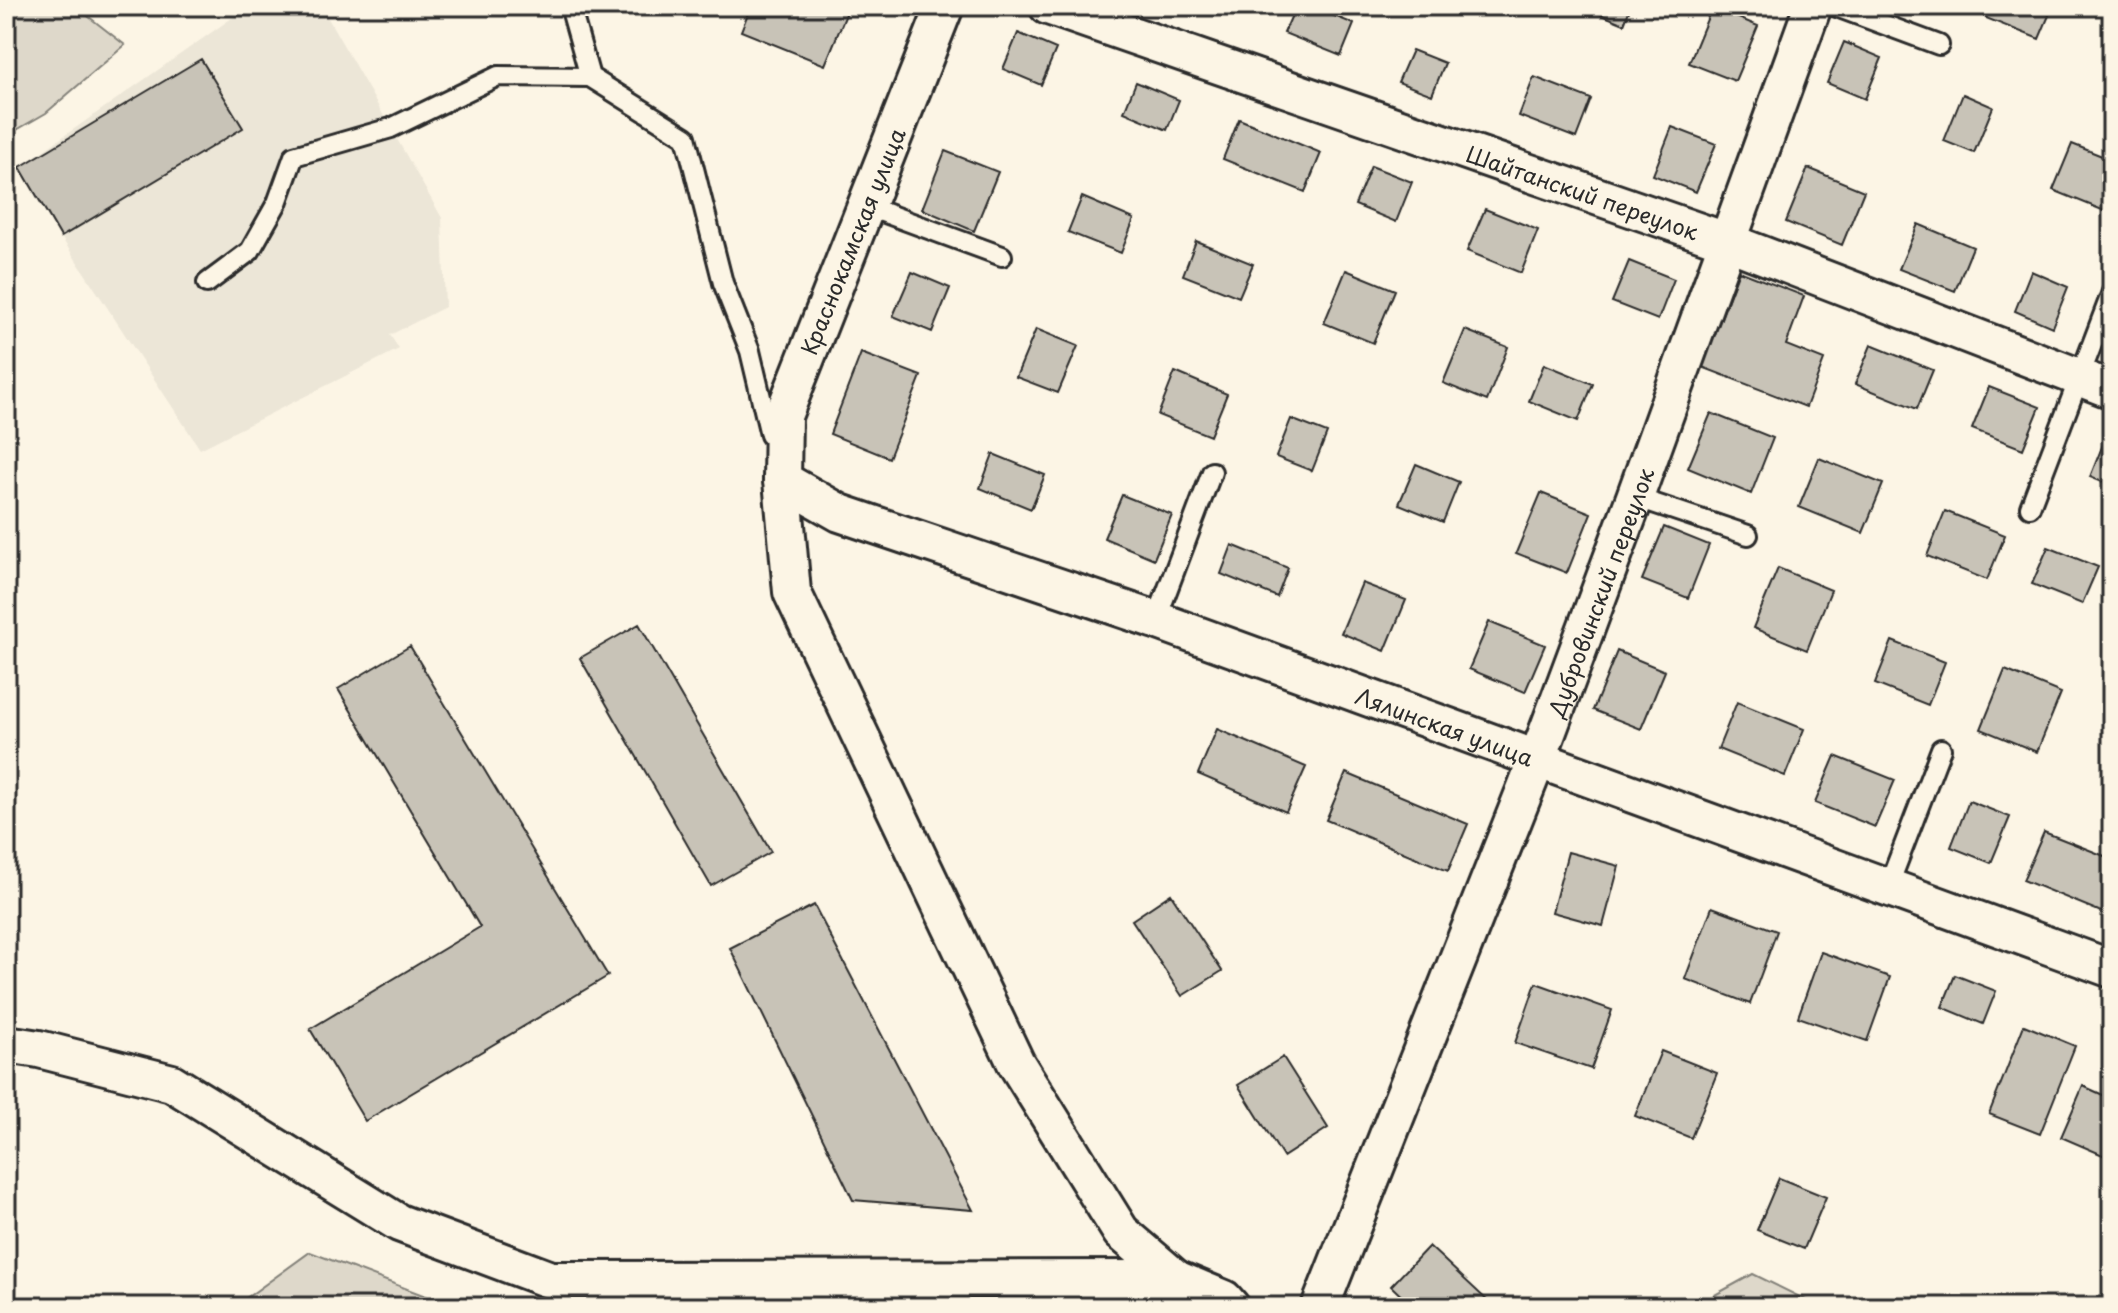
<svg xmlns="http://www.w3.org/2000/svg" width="2118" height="1313" font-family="'Playpen Sans',sans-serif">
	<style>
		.built { fill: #ece6d7 }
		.green { fill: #ded8ca; stroke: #84827a; stroke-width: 2 }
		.building { fill: #c8c3b7; stroke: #2b2b2b; stroke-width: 2 }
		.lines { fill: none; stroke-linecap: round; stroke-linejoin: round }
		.service-casing { stroke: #2b2b2b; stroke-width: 24 }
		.minor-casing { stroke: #2b2b2b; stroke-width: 42 }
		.service { stroke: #fcf5e5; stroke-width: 18 }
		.minor { stroke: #fcf5e5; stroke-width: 36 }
		.labels { text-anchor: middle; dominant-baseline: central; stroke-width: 7; stroke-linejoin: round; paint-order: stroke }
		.street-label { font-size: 22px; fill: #2b2b2b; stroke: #fcf5e5 }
	</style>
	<rect width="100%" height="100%" fill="#fcf5e5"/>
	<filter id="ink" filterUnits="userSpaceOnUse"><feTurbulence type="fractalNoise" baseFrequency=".0125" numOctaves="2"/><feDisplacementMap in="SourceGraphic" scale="16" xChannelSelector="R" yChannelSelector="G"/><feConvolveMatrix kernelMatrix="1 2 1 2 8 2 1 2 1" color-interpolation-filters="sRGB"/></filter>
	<g filter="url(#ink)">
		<path class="built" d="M249,6h72l121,212 3,89 -55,28 9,14 -199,100 -139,-212 -41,-70z"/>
		<path class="green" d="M6,6h69l50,39 -79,68 -40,23z
			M310,1252l142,54 5,1h-223z
			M1753,1274l67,33h-127z"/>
		<path class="building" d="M751,6h96l2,1 -24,58 -84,-34z
			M1296,6h14l44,18 -13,32 -57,-23z
			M1580,6h51l-7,18z
			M1991,6h62l-14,33 -53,-21z
			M1712,7l46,19 -23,55 -46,-18z
			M1018,33l38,16 -15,36 -38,-16z
			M1844,42l38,16 -17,41 -38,-16z
			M1412,50l33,13 -13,32 -34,-13z
			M201,59l42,69 -182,109 -41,-70z
			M1534,77l57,22 -15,39 -57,-22z
			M1136,82l43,18 -12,30 -43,-18z
			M1963,94l30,13 -19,46 -30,-12z
			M1239,119l82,34 -16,39 -82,-33z
			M1672,127l44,17 -20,48 -43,-17z
			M2072,144l40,16v54l-59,-24z
			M945,151l53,21 -24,59 -52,-22z
			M1371,166l41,16 -16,40 -41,-17z
			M1808,168l56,23 -22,54 -56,-23z
			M1082,197l52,22 -13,34 -53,-21z
			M1485,209l53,21 -17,43 -54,-22z
			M1918,224l55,23 -18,44 -56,-22z
			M1196,241l57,23 -14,33 -56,-22z
			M1629,261l45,18 -16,41 -46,-18z
			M1346,270l49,20 -22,53 -49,-20z
			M1739,271l65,25 -18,49 38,15 -18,47 -104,-40z
			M2031,271l37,16 -16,40 -37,-16z
			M912,272l38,16 -18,44 -39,-16z
			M1036,329l42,17 -20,47 -42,-16z
			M1465,330l43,17 -21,54 -44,-18z
			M1871,345l62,25 -16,39 -62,-25z
			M861,353l60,23 -32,82 -59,-24z
			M1544,364l49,20 -15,37 -49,-20z
			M1175,372l52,22 -17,42 -52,-21z
			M1989,387l51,20 -17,42 -51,-20z
			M1711,413l62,25 -22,56 -63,-26z
			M1291,419l36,14 -15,38 -36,-14z
			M2108,432l4,1v53l-22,-9z
			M993,454l52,21 -14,34 -51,-21z
			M1819,458l64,26 -20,49 -64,-26z
			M1416,464l43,18 -16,40 -44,-18z
			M1541,493l50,20 -24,60 -51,-20z
			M1122,495l50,20 -18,44 -50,-21z
			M1945,511l60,24 -18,45 -60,-24z
			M1664,527l45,18 -21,53 -46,-18z
			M1232,545l56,23 -11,29 -56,-23z
			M2048,547l50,20 -16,37 -50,-20z
			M1778,568l53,22 -24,60 -54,-22z
			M1362,583l44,17 -21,51 -44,-18z
			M1489,622l56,23 -20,47 -56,-23z
			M639,624l132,228 -60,34 -131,-228z
			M1892,641l53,21 -17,43 -53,-21z
			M410,646l198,330 -243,145 -55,-92 170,-102 -142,-238z
			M1617,651l48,20 -24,58 -48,-19z
			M2005,670l56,23 -24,59 -56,-23z
			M1737,702l67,27 -19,47 -67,-27z
			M1217,729l89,38 -20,45 -88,-38z
			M1835,756l60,24 -20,47 -60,-24z
			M1346,773l122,51 -20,47 -122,-51z
			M1969,801l41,16 -19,46 -40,-16z
			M2044,832l68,27 -1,57 -88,-36z
			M1568,852l51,14 -16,60 -51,-14z
			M1171,894l51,77 -40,25 -50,-76z
			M814,905l159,305 -120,-10 -123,-252z
			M1712,907l65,24 -27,73 -65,-25z
			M1821,952l69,25 -23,64 -69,-24z
			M1955,975l41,16 -13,33 -41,-17z
			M1536,983l76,27 -21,59 -76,-26z
			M2024,1025l51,21 -35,88 -51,-20z
			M1661,1051l56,22 -26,65 -56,-22z
			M1283,1057l45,71 -45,29 -45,-72z
			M2083,1086l29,13v60l-51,-22z
			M1779,1178l47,19 -22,52 -47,-19z
			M1429,1246l61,57 -3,4h-74l-22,-21z"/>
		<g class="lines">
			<defs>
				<path id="service" d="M570,6l20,71
					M1834,6l105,39
					M866,206l136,50
					M207,283l43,-32 27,-48 17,-47 97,-28 107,-52 92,1 96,60 37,146 27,68 20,84
					M1635,497l113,38
					M2030,507l82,-215
					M1156,620l56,-148
					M1888,887l53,-138"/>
				<g id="minor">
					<path d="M945,6l-162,410 -1,64 10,112 224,471 105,169 55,47"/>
					<path id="s1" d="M1048,6l678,235 386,149"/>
					<path id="s2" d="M782,480l58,33 316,107 956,349"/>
					<path d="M6,1044l33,5 133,34 227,140 152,57 625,-1 48,20 7,8"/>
					<path id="s3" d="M1320,1307l217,-547 98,-263 178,-491"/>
				</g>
			</defs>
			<use href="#service" class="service-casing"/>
			<use href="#minor" class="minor-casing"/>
			<use href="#service" class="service"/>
			<use href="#minor" class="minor"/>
		</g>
	</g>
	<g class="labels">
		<g class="street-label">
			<text stroke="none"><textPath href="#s1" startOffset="566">Шайтанский переулок</textPath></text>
			<text transform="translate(852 241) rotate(-68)">Краснокамская улица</text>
			<text stroke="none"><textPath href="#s3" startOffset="768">Дубровинский переулок</textPath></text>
			<text stroke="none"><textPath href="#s2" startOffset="708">Лялинская улица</textPath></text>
		</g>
	</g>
	<rect width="2118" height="1313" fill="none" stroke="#fcf5e5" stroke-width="32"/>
	<rect x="16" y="16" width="2086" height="1281" fill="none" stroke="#2b2b2b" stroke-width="3" filter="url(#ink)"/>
</svg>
